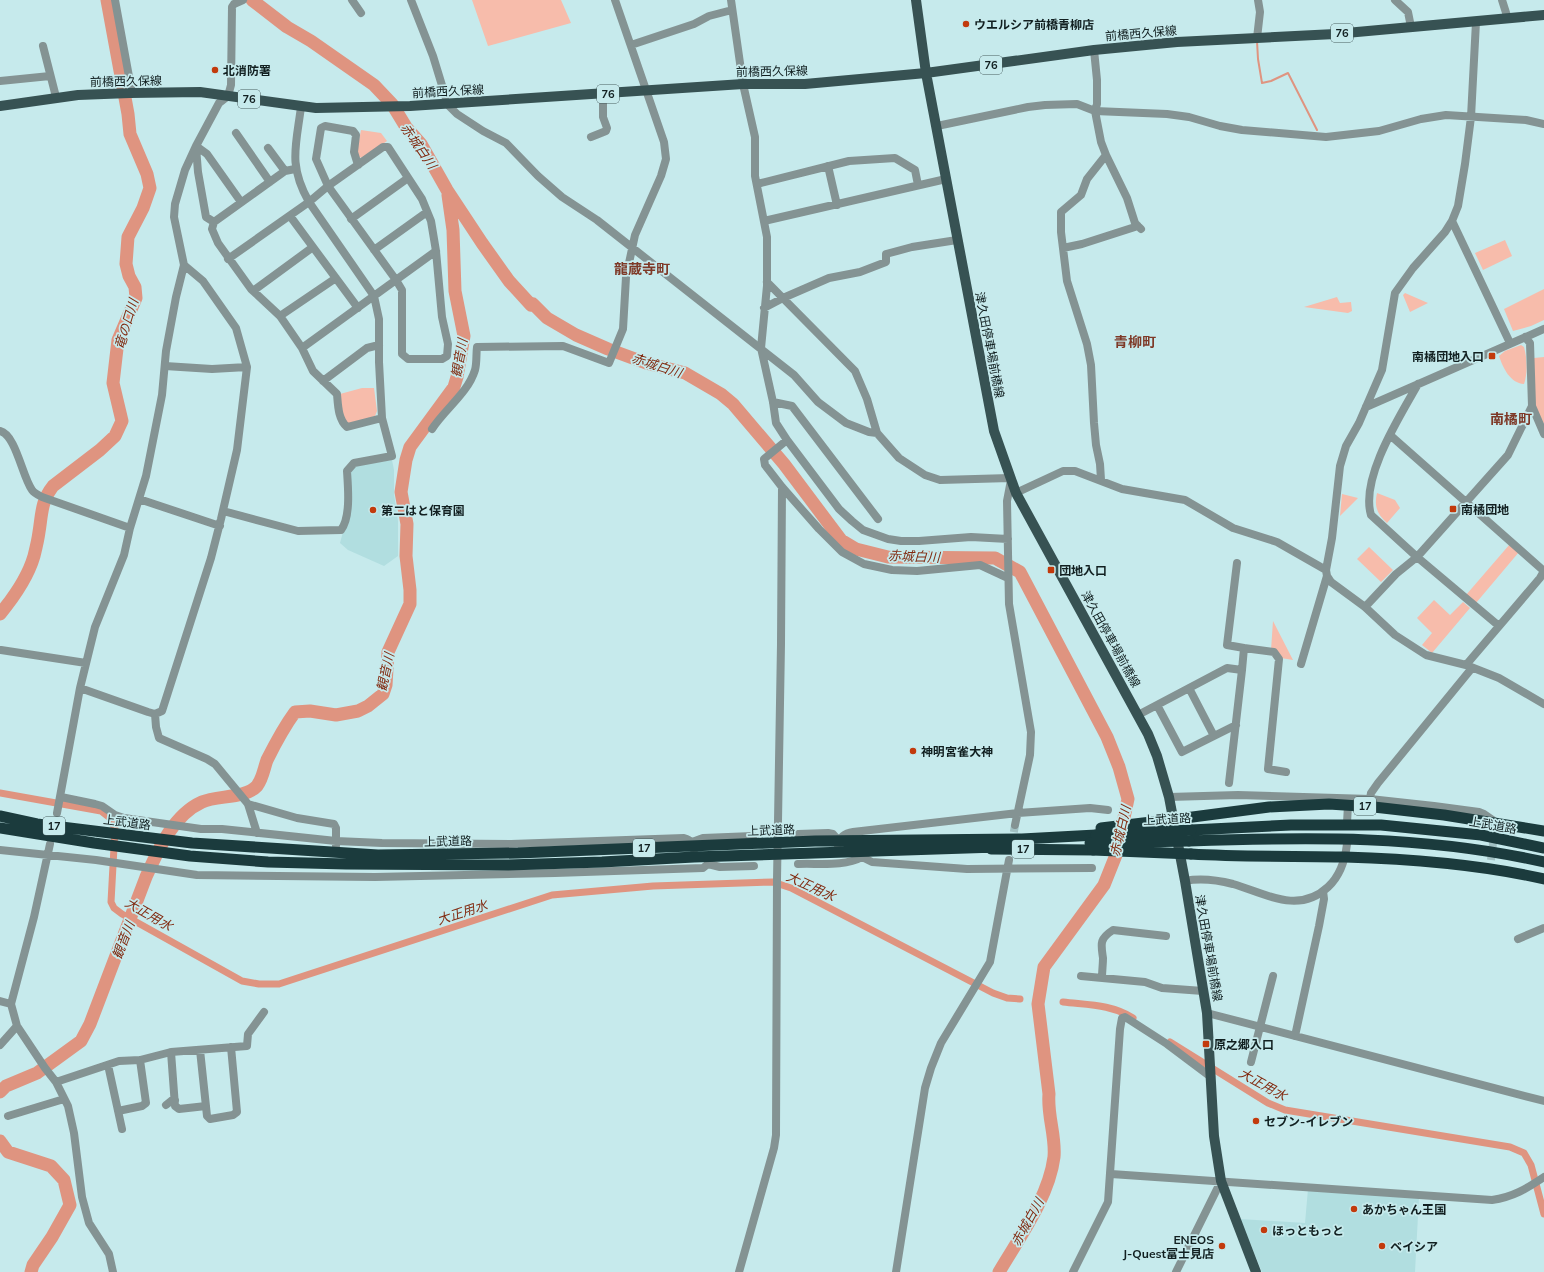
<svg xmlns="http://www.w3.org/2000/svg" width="1544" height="1272" font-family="Mulish,'Noto Sans JP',sans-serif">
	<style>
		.built { fill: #b1dee0 }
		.green { fill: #f7bcab }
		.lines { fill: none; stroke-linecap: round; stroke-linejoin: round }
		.stream { stroke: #df9480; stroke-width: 2 }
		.canal { stroke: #df9480; stroke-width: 7 }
		.river { stroke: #df9480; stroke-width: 13 }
		.minor-tunnel { stroke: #a2c1c3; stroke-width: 8; stroke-dasharray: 8 4; stroke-linecap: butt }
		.minor { stroke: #849393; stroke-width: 8 }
		.major { stroke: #375253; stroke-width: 10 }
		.highway { stroke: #1b3b3d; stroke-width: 11 }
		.highway-bridge { stroke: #1b3b3d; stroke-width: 11 }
		.poi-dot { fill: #c23a0c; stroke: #c6eaec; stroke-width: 1.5 }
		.labels { text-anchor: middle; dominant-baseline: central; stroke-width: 3.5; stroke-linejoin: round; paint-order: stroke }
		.shield { fill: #c6eaec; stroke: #475c5d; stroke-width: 1 }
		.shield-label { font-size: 11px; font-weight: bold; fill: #111f20 }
		.poi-label { font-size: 12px; font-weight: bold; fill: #111f20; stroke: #c6eaec; text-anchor: start }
		.street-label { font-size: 12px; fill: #111f20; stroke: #c6eaec }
		.water-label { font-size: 13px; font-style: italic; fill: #822b11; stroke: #c6eaec }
		.quarter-label { font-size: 14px; font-weight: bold; fill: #7e3927; stroke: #c6eaec }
	</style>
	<rect width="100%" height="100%" fill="#c6eaec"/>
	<path class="built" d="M392,460l2,10v24l4,27v35l-14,10 -36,-16 -8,-7 3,-11 7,-61 3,-5z
		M1308,1189l111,8 -4,75h-153l-22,-53 65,4z"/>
	<path class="green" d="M472,0h89l10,23 -83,23z
		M361,130l20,3 6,8 -24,17 -5,-1 -1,-5z
		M1505,240l7,16 -29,14 -8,-17z
		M1544,289v31l-13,6 -18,5 -9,-22z
		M1405,293l23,10 -18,9 -7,-17z
		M1337,297l3,6 11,-1 1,9 -4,2 -44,-6z
		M1521,345l3,2c3,11 4,26 0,37 -14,-1 -21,-16 -25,-28l6,-5z
		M1544,357v67l-10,-20v-46z
		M362,388h12l3,23 -2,5 -25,8 -5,-3 -3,-12 -2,-15z
		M1377,493l18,7 5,8 -13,15c-10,-9 -13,-17 -10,-30z
		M1342,494l16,4 -18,18z
		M1510,544l9,8 -43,51 -10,-8z
		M1369,547l24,23 -12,12 -24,-23z
		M1434,600l16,15 13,-13 7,6 -38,45 -10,-8 10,-12 -15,-15z
		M1273,621l20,39 -12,-2 -10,-8z"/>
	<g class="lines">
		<path class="stream" d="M1257,41l1,18 4,24 9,-2 17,-8 29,57"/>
		<path class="canal" d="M0,793l101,18 9,7 5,11 -4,73 3,6 8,6 120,67 17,3h20l273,-89 101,-9 120,-4 18,6 202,105 14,5 13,1
			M1063,1002c24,3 48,2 70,16
			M1170,1042l98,61 17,7 225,37 14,6 7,12 13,49"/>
		<path class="river" d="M252,0l35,27 24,14 63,44 18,19 14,23 15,17 26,46 35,53 27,38 22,24 2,-1 14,14 29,17 32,14 38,14 39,10 36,21 12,10 51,60 57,76 15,9 32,8 107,1 25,14 87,165 12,30 9,32 -12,56 -12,30 -60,82 -6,37 11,90c-2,21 7,42 5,63 -5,40 -35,81 -55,115
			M0,614c14,-17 28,-37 34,-58 2,-8 4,-16 5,-24 3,-18 2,-31 14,-46l47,-36 15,-14 7,-15 -9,-38 5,-43 18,-42 -1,-11 -6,-11 -3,-12 2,-27 15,-29 7,-20 -3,-14 -17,-40 -2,-20 -21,-114
			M0,1092l6,-6 31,-13 44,-32 9,-17 56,-147c12,-27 27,-62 56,-75 15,-7 43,-3 55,-16 6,-8 7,-18 10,-26 8,-16 17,-33 28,-48l15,-1 26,4 22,-4 10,-5 15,-12 3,-9 2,-33 22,-48v-14l-4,-34 1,-32 -6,-32 5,-32 4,-13 44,-60 3,-10 7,-41 -9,-45 -2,-61 -5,-35
			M0,1141l8,11 43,14 13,14 6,25 -18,32 -19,28 -2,7"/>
		<path class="minor-tunnel" d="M1012,844l3,-19
			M1491,860l3,-25"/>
		<path class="minor" d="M115,0l17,93
			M352,0l9,13
			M411,0l22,56 15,49 9,9 26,17 23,12 32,33 24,21 35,23 197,155 24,27 28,21 23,9 8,1 22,25 26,17 15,5 70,-2
			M731,0l12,84 12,53v39l12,61v49l-6,62 12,54 3,21 11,17 52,69 13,12 11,9 25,9 13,2h18l52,-4 37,2
			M1395,0l13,12 3,15
			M1502,0l6,19
			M1257,38l3,-26 -2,-12
			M631,45l63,-21 15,-8 23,-6
			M43,46l13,51
			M1094,50l3,30v24l-2,7 6,31 5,13 -19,24 -6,16 -20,17v20l6,49 20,63 4,21 3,58 2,22 4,19 1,16
			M0,81l50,-5
			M937,126l91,-19 17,-2 32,-1 18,7 72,3 22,3 31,9 22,4 84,7 53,-6 42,-12 25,-4 80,5 18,4
			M236,133l34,49
			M591,137l15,-6 1,-3 -4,-11v-23
			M196,146l11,8 34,48
			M196,147l2,25 8,45 8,5
			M268,148l17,23
			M1106,155l21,43 8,25 6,6
			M828,166l9,39
			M295,169l-10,2 -71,51 -2,7 6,14 33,46 29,27 22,32 11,23 24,23c1,11 1,25 10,33l35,-9
			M757,184l92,-23 46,-3 20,12 3,15
			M290,216l68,92
			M351,219l57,-41
			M764,221l182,-42
			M1452,221l58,122
			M1063,248l19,-4 56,-18
			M374,250l53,-38
			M228,259l81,-57 19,-16 55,-39h5l34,52 9,22 5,30 6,66 6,27 -1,12 -5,3h-34l-6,-5v-64l-6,-10 -68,-94 -12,-27 5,-31 4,-2 28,5 3,4 -2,17 4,13
			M767,282l88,89 12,28 10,34
			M253,291l60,-44
			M764,308l19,-10 46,-20 31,-6 26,-10v-8l26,-7 45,-7
			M280,316l56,-38
			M1525,337l5,6 2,63 12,28
			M302,348l134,-97
			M165,366l47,3 35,-2
			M323,381l44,-33 12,-3
			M1418,384c-18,32 -58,94 -47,131l46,42 82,69
			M773,402l19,4 86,113
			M1366,407l178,-78
			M432,429c13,-20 36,-36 43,-59 2,-7 1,-16 2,-23l86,-1 46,17 14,-34 3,-52 9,-42 26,-59 5,-17 -2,-17 -49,-142
			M0,431c16,4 22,45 32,59 2,3 6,5 10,7l88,31
			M1390,435l154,136
			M787,440l-23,19 1,6 17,22 37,42 23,23 22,12 28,6 25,1 63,-6 28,13
			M1011,480l-4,21 2,103 22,128 -1,23 -15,70
			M1016,493l47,-22h12l47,18 63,11 48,28 44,14 49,28 1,6 4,6 34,25 30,28 31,20 40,10 33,13 45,26
			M139,499l81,27
			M223,511l75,20 43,-1c10,-13 7,-43 6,-59l7,-8 38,-7 -10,-38 -3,-56v-43l-5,-23 -65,-94c-21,-37 -13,-56 -8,-95
			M1237,563l-10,82 17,3 -2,22
			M1326,570l6,-32 8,-72 6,-20 13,-23 23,-53 13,-77 18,-25 32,-36 7,-11 6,-15 7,-42 6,-47 5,-95
			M1365,607l31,-33 21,-17 91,-102 24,-49
			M1244,648l30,4 5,7 -11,110 18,3
			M1,650l85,13
			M1301,664l26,-88
			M1466,665l74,-87 4,-7
			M80,688l68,24 7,2 7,-3 49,-153 10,-39 16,-69 10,-83 -11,-39 -33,-47 -19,-16
			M1189,688l25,48
			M1157,705l25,47 54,-27
			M155,714l1,13 3,11 48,21 8,5 33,40 9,29
			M1138,715l89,-47 15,2 -13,113
			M61,797l34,7 7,2 13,9 9,3 77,11h21l114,12 46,2 129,1 173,-6c7,2 9,5 10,12
			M1169,797l69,-2 132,4 64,7 45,6 5,2 13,9 -3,12
			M1370,799l1,-6 7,-10 94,-115
			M248,804l49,14 37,6 2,4v18
			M57,813l23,-125 15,-61 29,-72 6,-27 16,-52 16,-81 4,-44 10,-54 8,-32 -10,-48 1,-13 10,-34 11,-24 23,-43 9,-7 3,-11 1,-78 2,-3 9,-4
			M1347,823l1,-18
			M798,834l30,-1 5,1 6,7
			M692,842l11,-4 50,-2
			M50,844l-16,73 -23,87 6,22 28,42 11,14 12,24 6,27 8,64 7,26 20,31 4,18
			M838,845c2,-9 7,-12 15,-13l165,-19 72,-5 18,2
			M0,850l96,10 101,15 178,2 180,-4 148,-5 5,-4 2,-7
			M856,851l6,6 10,5 95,7 125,-1
			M708,864l12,3 34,-1
			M798,864c20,-1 46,3 64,-7
			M1185,881c16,-3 32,-1 48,3 31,9 65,31 95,3 12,-11 17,-26 19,-43
			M1518,939l26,-11
			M1081,976l64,6 17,6 41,3
			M1102,978c0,-7 1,-14 1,-20 -2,-14 -4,-19 10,-28l53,6
			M0,1001l11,3
			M1207,1013l337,88
			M1295,1036l24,-110 5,-27 -1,-8
			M0,1045l17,-19
			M200,1050l7,66 3,3 23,-4 4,-3 -6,-65
			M171,1052l4,54 4,3 27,-3
			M1251,1062l22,-86
			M108,1065l14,64
			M56,1082l63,-21 21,-1 31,-8 76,-6 1,-12 16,-22
			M166,1105l5,-4 4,-1
			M118,1111l24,-5 4,-3 -6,-43
			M8,1116l56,-17
			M1111,1174l381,26c21,-3 34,-11 52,-23
			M739,1272l35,-124 2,-13 1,-255 4,-236 1,-157
			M896,1272l29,-184 6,-20 10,-25 49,-81 19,-102
			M1073,1272l35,-70 12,-173 2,-11 3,-1 42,27 44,33
			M1176,1272l45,-91"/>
		<path class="major" d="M916,0l10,73 68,358 22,62 132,241 9,22 12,41 16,84 22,132 7,123 7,45 35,91
			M0,106l78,-11 52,-2 70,-1 116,16 94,-2 333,-22h62l121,-11 168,-23 83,-8 158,-8 209,-19"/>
		<path class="highway" d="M0,816l37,8 155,19 186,12 140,-2 297,-12 207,-2 74,-4
			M1185,818l84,-11 60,-3 45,3 70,8 100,16
			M0,828l94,15 96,13 78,6 78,2 161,1 95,-3 92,-5 303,-10
			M1191,830l100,-5h90l100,10 63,13
			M1189,841c122,-4 235,-6 355,21
			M991,849l102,1
			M1191,854c51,3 103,2 154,3 67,2 134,7 199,22"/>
		<path class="highway-bridge" d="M1101,828l84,-10
			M1096,835l95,-5
			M1090,843l99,-2
			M1093,850l98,4"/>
	</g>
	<g class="poi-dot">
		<circle cx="966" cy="24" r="4"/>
		<circle cx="215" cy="70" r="4"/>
		<rect x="1488" y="352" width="8" height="8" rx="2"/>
		<rect x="1449" y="505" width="8" height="8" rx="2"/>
		<circle cx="373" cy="510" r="4"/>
		<rect x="1047" y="566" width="8" height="8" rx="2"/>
		<circle cx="913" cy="751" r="4"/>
		<rect x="1202" y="1040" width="8" height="8" rx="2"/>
		<circle cx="1256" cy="1121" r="4"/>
		<circle cx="1354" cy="1209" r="4"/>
		<circle cx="1264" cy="1230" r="4"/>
		<circle cx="1222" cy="1246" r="4"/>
		<circle cx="1382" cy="1246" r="4"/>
	</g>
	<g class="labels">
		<g class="shield">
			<rect x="1331" y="24" width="22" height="18" rx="3"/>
			<rect x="980" y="56" width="22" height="18" rx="3"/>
			<rect x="597" y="85" width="22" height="18" rx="3"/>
			<rect x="238" y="90" width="22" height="18" rx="3"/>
			<rect x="1354" y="797" width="22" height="18" rx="3"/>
			<rect x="43" y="817" width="22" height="18" rx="3"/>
			<rect x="633" y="839" width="22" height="18" rx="3"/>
			<rect x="1012" y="840" width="22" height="18" rx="3"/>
		</g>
		<g class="shield-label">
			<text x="1342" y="33">76</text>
			<text x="991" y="65">76</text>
			<text x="608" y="94">76</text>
			<text x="249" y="99">76</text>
			<text x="1365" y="806">17</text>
			<text x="54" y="826">17</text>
			<text x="644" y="848">17</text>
			<text x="1023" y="849">17</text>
		</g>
		<g class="poi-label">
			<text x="974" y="24">ウエルシア前橋青柳店</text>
			<text x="223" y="70">北消防署</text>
			<text x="1484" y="356" text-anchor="end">南橘団地入口</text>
			<text x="1461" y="509">南橘団地</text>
			<text x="381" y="510">第二はと保育園</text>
			<text x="1059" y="570">団地入口</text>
			<text x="921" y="751">神明宮雀大神</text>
			<text x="1214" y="1044">原之郷入口</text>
			<text x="1264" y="1121">セブン-イレブン</text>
			<text x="1362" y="1209">あかちゃん王国</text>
			<text x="1272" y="1230">ほっともっと</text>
			<text x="1214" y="1239" text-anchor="end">ENEOS<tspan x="1214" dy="14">J-Quest富士見店</tspan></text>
			<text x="1390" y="1246">ベイシア</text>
		</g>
		<g class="street-label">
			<text transform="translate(1141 33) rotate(-5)">前橋西久保線</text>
			<text transform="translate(772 71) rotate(-1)">前橋西久保線</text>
			<text transform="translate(126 81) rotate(-1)">前橋西久保線</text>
			<text transform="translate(448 91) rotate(-3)">前橋西久保線</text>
			<text transform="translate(990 345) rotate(79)">津久田停車場前橋線</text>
			<text transform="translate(1111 639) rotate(61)">津久田停車場前橋線</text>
			<text transform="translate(1167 819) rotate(-3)">上武道路</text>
			<text transform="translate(127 822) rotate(7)">上武道路</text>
			<text transform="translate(1493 825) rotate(10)">上武道路</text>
			<text transform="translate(771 830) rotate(-2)">上武道路</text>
			<text transform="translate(448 841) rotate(-1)">上武道路</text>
			<text transform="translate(1209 948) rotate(80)">津久田停車場前橋線</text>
		</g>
		<g class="water-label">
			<text transform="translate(419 146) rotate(55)">赤城白川</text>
			<text transform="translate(126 324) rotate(-73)">竜の口川</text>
			<text transform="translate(459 358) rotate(-80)">観音川</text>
			<text transform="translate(657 365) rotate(18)">赤城白川</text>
			<text transform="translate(914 556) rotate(2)">赤城白川</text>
			<text transform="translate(385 672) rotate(-78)">観音川</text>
			<text transform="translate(1120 831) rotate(-77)">赤城白川</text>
			<text transform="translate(811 886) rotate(25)">大正用水</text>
			<text transform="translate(462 912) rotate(-18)">大正用水</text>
			<text transform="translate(149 914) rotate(30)">大正用水</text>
			<text transform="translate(123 940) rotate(-69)">観音川</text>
			<text transform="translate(1263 1084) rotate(29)">大正用水</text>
			<text transform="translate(1027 1222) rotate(-61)">赤城白川</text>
		</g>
		<g class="quarter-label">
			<text x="642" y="269">龍蔵寺町</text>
			<text x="1135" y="342">青柳町</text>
			<text x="1511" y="419">南橘町</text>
		</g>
	</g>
</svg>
